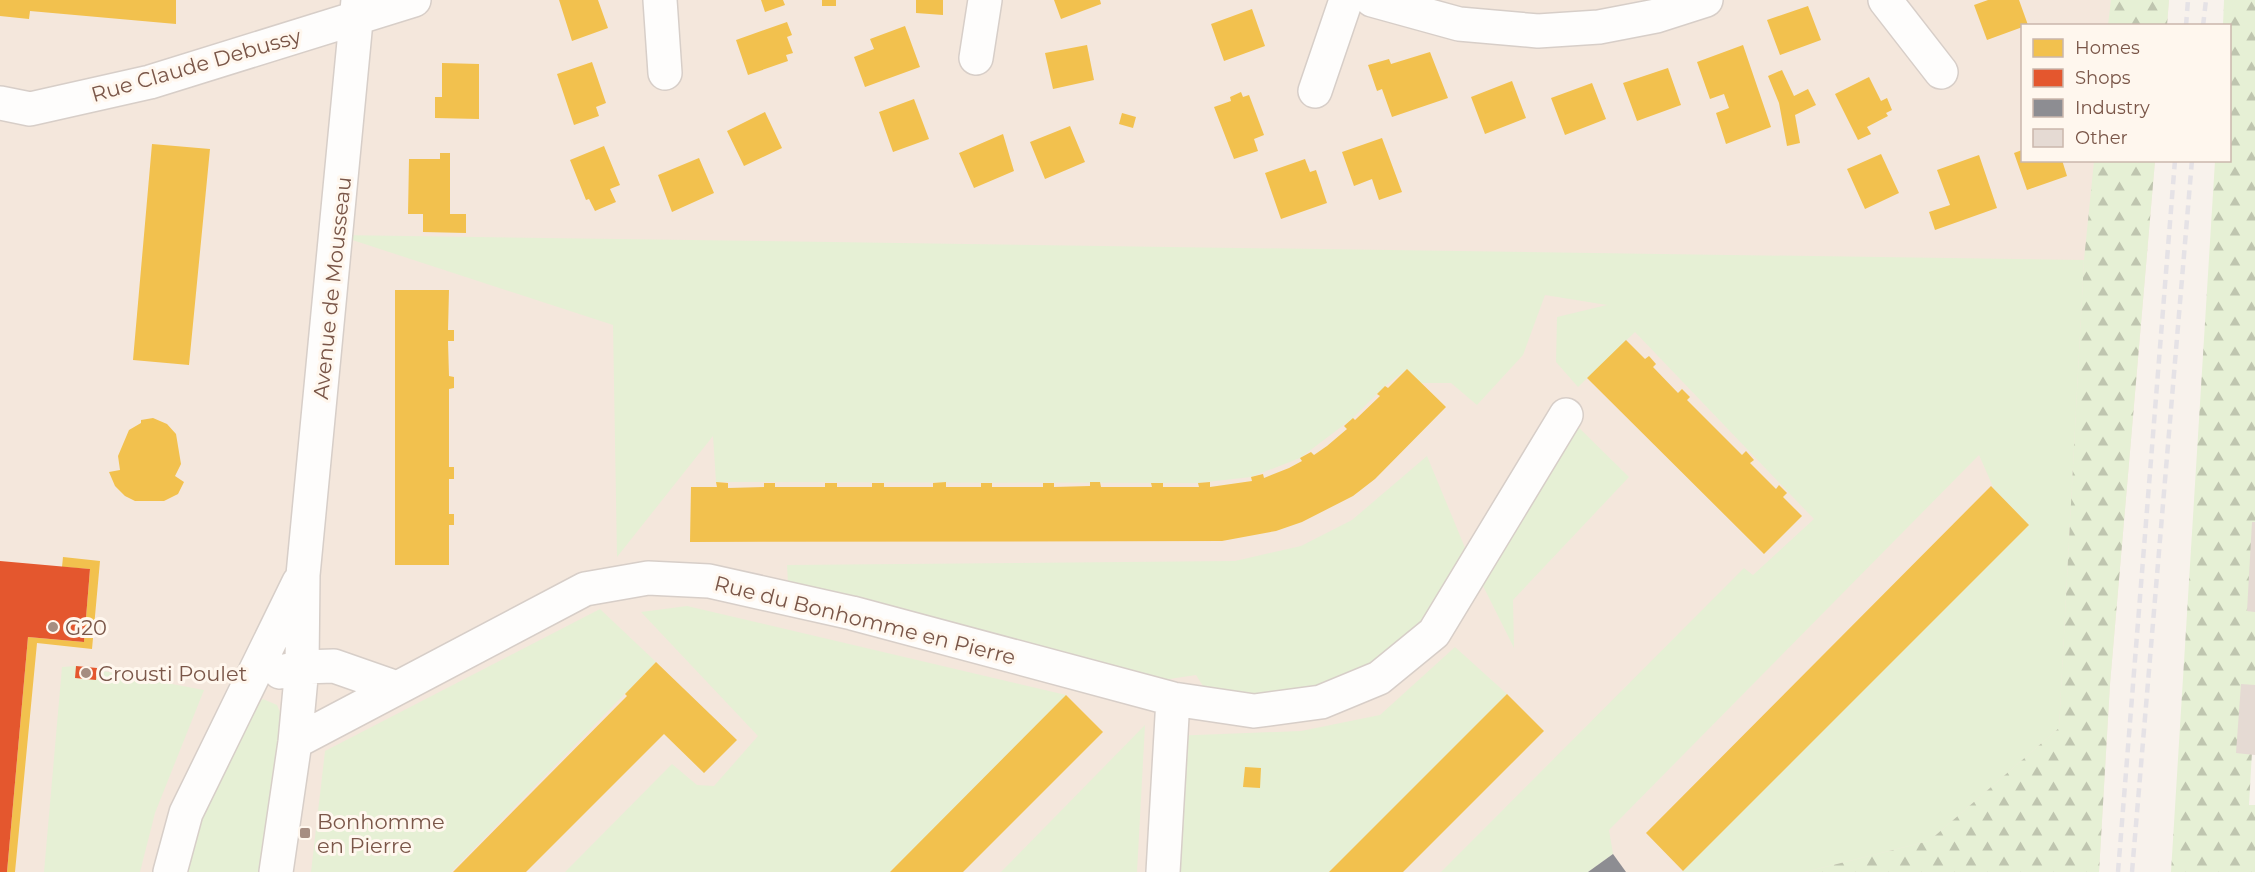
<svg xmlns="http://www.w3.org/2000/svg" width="2255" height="872" font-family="Montserrat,sans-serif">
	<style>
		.residential { fill: #f4e7dc }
		.green { fill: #e6f0d5 }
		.forest { fill: url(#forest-firs) }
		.homes { fill: #f2c14e }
		.shops { fill: #e4572e }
		.industry { fill: #8d8d92 }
		.building { fill: #e5dad3 }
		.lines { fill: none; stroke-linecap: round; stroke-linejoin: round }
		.minor-casing { stroke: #d7cec8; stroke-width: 36 }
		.minor { stroke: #fefdfc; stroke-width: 33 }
		.rail { stroke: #e5e2e6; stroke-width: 4.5; stroke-dasharray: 9 6; stroke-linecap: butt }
		.poi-dot { fill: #a68d81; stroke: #fff7ee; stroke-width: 2 }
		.labels { text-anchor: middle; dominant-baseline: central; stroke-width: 6; stroke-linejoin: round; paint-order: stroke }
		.street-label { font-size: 21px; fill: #7a5648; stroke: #fff7ee }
		.poi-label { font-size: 21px; fill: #7a5648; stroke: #fff7ee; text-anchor: start }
	</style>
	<defs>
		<pattern id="forest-firs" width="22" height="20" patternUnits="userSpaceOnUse" patternTransform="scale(1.5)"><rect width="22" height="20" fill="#e6f0d5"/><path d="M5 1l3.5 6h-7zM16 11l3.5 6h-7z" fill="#bfc5af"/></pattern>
	</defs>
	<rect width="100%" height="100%" fill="#f8f2ec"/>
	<path class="residential" d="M0,0h2169l-2,25 -145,1v134l133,1 -45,523 -11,188h-2099z"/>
	<path class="green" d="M337,235l1747,25 -25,468 -130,113 -124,31h-123l347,-347 -35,-36 -15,-34 -370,375 4,24 -25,18h-147l303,-304 9,7 61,-56 -179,-187 -57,55 -22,-25 1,-45 50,-12 -62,-10 -22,60 -46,50 -26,-22h-30l-14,-14 -22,17 -32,32 -53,40 -49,19 -53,6 -482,-1 -3,-46 -96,121 -4,-232z
		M1566,415l63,62 -116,123 1,48 -40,-80 -95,110 -164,27 -19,-30 -33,5 -375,-96 -1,-19 448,-4 66,-15 51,-26 75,-64 46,111z
		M687,606l379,89 -176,177h-325l107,-108 25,21 17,1 44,-50 -117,-124z
		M600,609l56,53 -205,210h-140l14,-121z
		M1455,647l52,47 -178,178h-166l8,-136 130,-5 79,-16z
		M76,666l128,24 -49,123 -15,59h-96l18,-205z
		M263,699l14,6 7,16 -22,151h-85l68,-157z
		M1145,725l-8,147h-136z"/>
	<path class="forest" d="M2111,0h58l-2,25h-59z
		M2224,0h31v699l-6,106h6v67h-84l44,-711 15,-1v-134l-7,-1z
		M2094,161h61l-45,523 -11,188h-294l124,-31 130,-113 25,-468z"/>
	<path class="homes" d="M0,0h176v24l-146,-13 -1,8 -29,-3z
		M559,0h39l10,28 -36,13z
		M761,0h22l2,5 -20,7z
		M822,0h14v6h-14z
		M916,0h27v15l-27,-2z
		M1054,0h46l1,4 -40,15z
		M1988,0h31l9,25 -41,15 -13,-35z
		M1808,6l13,34 -41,15 -13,-35z
		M1252,9l13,37 -41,15 -13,-37z
		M787,22l5,13 -5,2 6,16 -7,2 2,6 -40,14 -12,-35z
		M905,26l15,41 -55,20 -11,-30 20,-8 -4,-10z
		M1087,45l7,35 -41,9 -8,-36z
		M1743,45l28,82 -45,17 -10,-31 13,-5 -5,-14 -14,5 -13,-37z
		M1430,52l18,46 -56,19 -10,-28 -5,2 -9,-26 21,-6 2,5z
		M592,62l14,41 -10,4 3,9 -25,9 -17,-51z
		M442,63l37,1v55l-44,-1v-21h7z
		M1668,68l13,37 -44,16 -14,-38z
		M1782,70l12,26 14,-7 8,16 -21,10 5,28 -13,3 -8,-43 -11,-27z
		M1869,77l12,24 6,-3 5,12 -6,3 2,3 -21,11 4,7 -13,6 -23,-46z
		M1512,81l14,37 -41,16 -14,-37z
		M1592,83l14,36 -41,16 -14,-37z
		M1241,92l2,5 6,-2 15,40 -10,4 4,12 -24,8 -20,-52 17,-6 -1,-4z
		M914,99l15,40 -36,13 -14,-40z
		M765,112l17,36 -38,18 -17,-35z
		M1122,113l14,4 -3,11 -14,-4z
		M1070,126l15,36 -40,17 -15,-37z
		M1003,134l11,37 -40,17 -15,-35z
		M1382,138l20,54 -23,8 -7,-21 -18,7 -12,-34z
		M152,144l58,5 -21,216 -56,-5z
		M604,146l16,39 -10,4 6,13 -21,9 -6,-12 -3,1 -16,-40z
		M2022,150v10h40l5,16 -40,14 -13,-37z
		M440,153h10v61h16v19l-43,-1v-18h-15l1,-55h31z
		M1881,154l18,39 -34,16 -18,-40z
		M1979,155l18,53 -62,22 -6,-18 21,-7 -13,-35z
		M699,158l15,35 -42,19 -14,-37z
		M1305,159l5,13 6,-2 11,33 -46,16 -16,-46z
		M395,290h54l-1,40h6v11h-6l1,35 5,1v11l-5,1v78h5v12h-5v35h5v11h-5v40h-54z
		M1626,340l19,19 4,-3 7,8 -3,3 25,26 4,-4 8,8 -3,3 55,55 4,-4 8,9 -4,3 26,26 3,-4 8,8 -4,4 19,19 -38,38 -177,-176z
		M1407,369l39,38 -71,72 -22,17 -51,26 -26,9 -54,10 -532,1 1,-55h26l-1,-5 12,1v5l36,-1v-4h11v4h50v-4h12v4h35v-4h12v4h49v-4l13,-1v5h35v-4h11v4h51v-4h11v4l36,-1v-4h10l1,5h51l-1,-4h12v4h36l-1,-4 12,-1v5l42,-6 -1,-4 12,-3 1,4 25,-10 13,-7 -2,-3 11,-6 3,3 13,-9 20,-17 -3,-3 9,-8 2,2 25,-24 -3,-2 8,-8 3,2z
		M153,418l14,6 9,10 5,30 -6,12 9,6 -6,12 -14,7h-29l-10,-5 -10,-10 -6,-14 11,-2 -2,-14 11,-26 12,-7v-3z
		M1991,486l38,39 -346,346 -37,-38z
		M63,557l37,4 -8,88 -55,-6 -22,229h-8l21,-235 56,5 6,-73 -28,-2z
		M656,662l81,78 -33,33 -40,-39 -138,138h-73l174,-176 -2,-2z
		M1507,694l37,37 -141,141h-74z
		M1066,695l37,37 -140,140h-73z
		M1245,767l16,1 -1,20 -17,-1z"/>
	<path class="shops" d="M0,561l90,8 -6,73 -56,-5 -21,235h-7z
		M76,666l21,2 -1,12 -21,-2z"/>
	<path class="industry" d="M1613,854l13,18h-38z"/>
	<path class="building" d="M2252,522h3v90l-8,-1z
		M2241,684l14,1v70l-19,-2z"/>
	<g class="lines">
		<defs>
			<path id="minor" d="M660,0l5,73
				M1372,0l87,24 79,7 61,-4 57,-11 50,-16
				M1885,0l56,72
				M976,58l9,-58
				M1315,91l31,-91
				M0,103l30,6 120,-27 264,-82
				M280,672l22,-5 32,-1 63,22
				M295,742l290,-153 63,-11 61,3 143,32 321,86 81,12 67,-9 58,-24 55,-45 132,-218
				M170,872l16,-59 113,-231
				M276,872l19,-130 7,-75 1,-92 55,-575
				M1163,872l10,-173"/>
		</defs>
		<use href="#minor" class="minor-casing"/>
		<use href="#minor" class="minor"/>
		<path class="rail" d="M2186,26l2,-26
			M2203,26l3,-26
			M2118,872l57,-712
			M2132,872l60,-712"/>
	</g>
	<g class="poi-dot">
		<circle cx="53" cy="627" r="6"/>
		<circle cx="86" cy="673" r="6"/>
		<rect x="299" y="827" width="12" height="12" rx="3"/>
	</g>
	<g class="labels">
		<g class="street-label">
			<text transform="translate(196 65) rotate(-16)">Rue Claude Debussy</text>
			<text transform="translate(332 288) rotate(-84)">Avenue de Mousseau</text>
			<text transform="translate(865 620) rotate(14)">Rue du Bonhomme en Pierre</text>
		</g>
		<g class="poi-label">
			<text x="65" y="627">G20</text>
			<text x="98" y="673">Crousti Poulet</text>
			<text x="317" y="821">Bonhomme<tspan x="317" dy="24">en Pierre</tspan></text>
		</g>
	</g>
	<rect x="2021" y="24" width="210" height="138" fill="#fff7ee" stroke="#cab7ac" stroke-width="1.5"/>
	<rect x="2033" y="39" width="30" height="18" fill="#f2c14e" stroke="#cab7ac" stroke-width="1.5"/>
	<text x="2075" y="54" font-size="18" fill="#7a5648">Homes</text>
	<rect x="2033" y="69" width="30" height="18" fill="#e4572e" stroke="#cab7ac" stroke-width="1.5"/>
	<text x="2075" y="84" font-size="18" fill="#7a5648">Shops</text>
	<rect x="2033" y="99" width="30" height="18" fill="#8d8d92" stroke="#cab7ac" stroke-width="1.5"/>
	<text x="2075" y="114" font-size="18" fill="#7a5648">Industry</text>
	<rect x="2033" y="129" width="30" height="18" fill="#e5dad3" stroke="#cab7ac" stroke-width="1.5"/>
	<text x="2075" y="144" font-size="18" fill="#7a5648">Other</text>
</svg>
